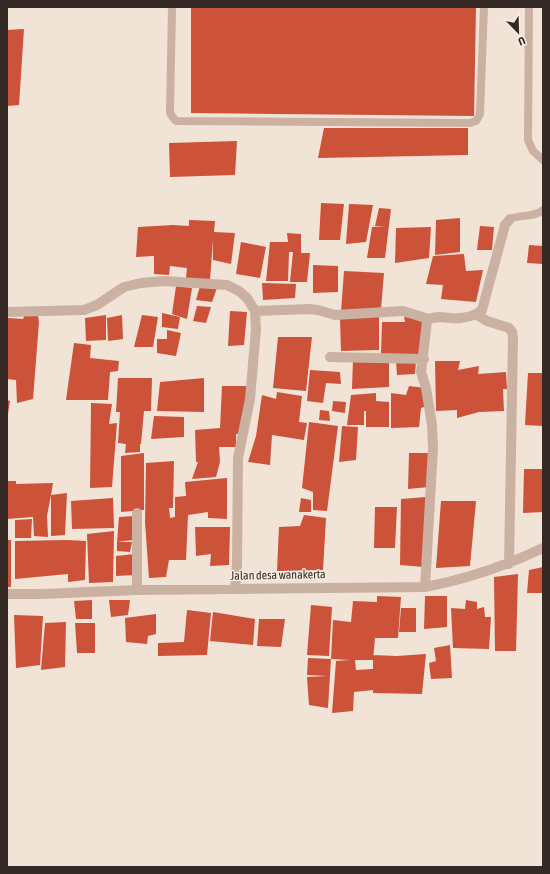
<svg xmlns="http://www.w3.org/2000/svg" width="550" height="874" font-family="'Asap Condensed',sans-serif">
	<style>
		.building { fill: #cc523a }
		.lines { fill: none; stroke-linecap: round; stroke-linejoin: round }
		.service { stroke: #cab1a2; stroke-width: 8 }
		.minor { stroke: #cab1a2; stroke-width: 10 }
		.labels { text-anchor: middle; dominant-baseline: central; stroke-width: 3; stroke-linejoin: round; paint-order: stroke }
		.street-label { font-size: 12px; fill: #352925; stroke: #faede3 }
	</style>
	<rect width="100%" height="100%" fill="#f2e3d7"/>
	<path class="building" d="M191,7h285l-2,109 -283,-3z
		M24,29l-5,76 -12,1v-76z
		M324,128h144v27l-150,3z
		M237,141l-2,34 -65,2 -1,-34z
		M321,203l23,1 -4,36h-21z
		M349,204l24,1 -7,37 -20,2z
		M379,208l12,1 -6,49h-18l5,-31 14,-1h-11z
		M460,218v34l-25,3 1,-35z
		M189,220l26,1 -1,11 21,1 -4,31 -18,-4v-20l-3,40 -24,-2 1,-10 -17,-2 -1,9 -15,-1v-18l-18,1 2,-30 35,-2 16,1z
		M480,226l14,1 -2,23h-15z
		M431,227l-2,31 -34,5 1,-35z
		M287,233l14,1v19h9l-3,29h-17l3,-30h-4l-1,29h-22l4,-39h18z
		M241,242l25,5 -6,31 -24,-4z
		M529,245l14,1v18l-16,-1z
		M464,254l2,17 17,-1 -7,32 -35,-3 2,-14 -17,-1 7,-28z
		M313,265l25,1v26l-25,1z
		M344,271l40,2 -3,36 -40,3z
		M262,283l34,1 -1,14 -32,2z
		M176,286l16,2 -5,31 -15,-5z
		M200,286l17,2 -5,14 -16,-2z
		M197,306l14,1 -5,16 -13,-2z
		M230,311l17,1 -3,33 -16,1z
		M162,313l18,4 -2,12 -16,-2z
		M25,314l13,2 1,6 -6,77 -16,4 -1,-23 -9,-1v-57l1,-4 15,1z
		M106,315v25l-20,1 -1,-23z
		M122,315l1,24 -15,2 -1,-23z
		M142,315l16,2 -5,30h-19z
		M379,316v34l-38,1 -1,-33z
		M404,317l21,2 -4,36 -40,-1 1,-32h23z
		M167,330l14,3 -5,23 -19,-3v-14h10z
		M278,337h34l-6,54 -33,-3z
		M74,343l17,2 -1,13 29,3 -1,10 -8,1 -2,28h-42z
		M353,359h36v28l-37,2z
		M396,361h20l-1,13 -18,1z
		M435,361h25l-2,9 21,-4 -1,8 28,-2 1,17h-4l1,22 -25,1 -22,6v-8l-21,1z
		M310,370l30,2 1,12 -15,-1 -3,20 -16,-2z
		M528,373h15v53l-18,-1z
		M118,378h34l-1,33h-7l-3,33h-1v8l-15,1 1,-9 -8,-1 2,-31h-4z
		M204,378v34l-47,-1 3,-29z
		M222,386h28l-10,48h-4v13h-17l1,15 -4,15 -24,2 6,-17h-2l-1,-32 25,-2z
		M409,386l17,2 1,18 -6,2 -2,19 -28,1v-35l15,2z
		M277,392l25,4 -3,26 8,1 -3,17 -32,-5 -2,30 -22,-3 8,-26 6,-41 14,4z
		M376,393v8l13,1v25h-23v-16h-2v14h-17l4,-30z
		M7,400l3,1 -2,13h-1z
		M333,401l13,1 -1,11 -13,-2z
		M91,403l21,1 -3,20 8,-1 -5,64 -22,1z
		M320,410l9,1 1,10 -11,-1z
		M154,416l30,1v20l-33,2z
		M309,422l29,4 -11,85 -14,-1v-18l-11,-4z
		M342,426l16,1 -2,33 -17,2z
		M144,453v57l-23,2v-56z
		M409,453h24l-4,34 -21,2z
		M174,461l-1,47h-4l1,10 5,-1v-20l11,-1 -1,-14 42,-4v41l-19,-1v-6l-20,3 -2,45h-17l-3,17 -17,1 -4,-56 1,-59z
		M524,469h19v43l-20,1z
		M7,481h9v3l37,-1 -2,12 16,-2 -2,42 -14,1v-41l-4,21 1,21 -14,-1 -1,-19 -26,2z
		M426,497l-2,70 -24,-2 1,-66z
		M113,498l1,30 -42,1 -1,-28z
		M301,498l10,2v12h-12z
		M441,501h35l-6,65 -34,2z
		M375,507h22l-2,41h-21z
		M304,515l22,3 -3,52 -46,1 2,-44 21,-1z
		M134,516l-1,24 -16,2h15l-2,10 -13,-1v-9l2,-25z
		M32,519l-1,19h-16v-18z
		M195,527h35l-1,38 -19,1 1,-12 -15,2z
		M114,531l-1,51 -24,1 -2,-49z
		M7,540h4v47h-4z
		M67,540l19,1 -1,39 -17,2v-8l-53,5v-38z
		M135,554v21l-19,1v-20z
		M543,567v26h-16l2,-23z
		M518,574l-2,77h-21l-1,-74z
		M377,596l24,1 -3,41h-23l-2,22h-18l1,10 17,-1v-14l24,1 29,-2 -4,40 -49,-1v-3l-19,2 -1,19 -21,2 4,-52 14,-1 -19,-1 2,-39 18,2 1,18 -1,-18 2,-21 24,1z
		M425,596h22v31l-23,2z
		M92,600v19h-16l-2,-18z
		M109,600h21l-2,15 -17,2z
		M466,600l11,2v7l7,-2 1,10h6l-2,32 -36,-1 -2,-40 14,1z
		M311,605l21,2 -3,49 -22,-1z
		M401,608h15v24h-17z
		M187,610l24,3 -4,42 -49,1v-13l26,-1z
		M213,612l42,7 -2,26 -43,-4z
		M156,614v20l-8,2 -1,8 -21,-2 -1,-24z
		M14,615l29,1 -3,49 -24,3z
		M259,619h26l-4,28 -24,-1z
		M66,622l-1,45 -24,3 4,-47z
		M75,623h20v30h-18z
		M450,645l2,33 -21,1 -2,-16 7,-2 -2,-13z
		M308,658l23,1 -3,49 -19,-3 -2,-28 21,-1 -21,-1z"/>
	<g class="lines">
		<path class="service" d="M172,7l-2,105 1,3 5,6 294,2 6,-2 4,-7 4,-107
			M529,7l-1,133 5,11 10,9
			M510,219c10,-5 24,-1 33,-9"/>
		<path class="minor" d="M255,311l55,-2 8,1 17,5 68,-4 26,8
			M7,312l77,-2 13,-5 27,-18 17,-4 23,-2 63,4 12,6 8,7 8,13 1,18 -6,70 -12,59 -1,106 -2,25
			M476,314l11,7 22,7 3,4 1,6 -4,226
			M330,357l94,2
			M137,513v77
			M425,587l8,-139 -1,-23 -6,-37 -5,-16 6,-51c8,-8 24,-1 34,-3 8,-1 15,-3 21,-8l23,-85 5,-6
			M7,594h35l95,-4 288,-3c42,-8 80,-21 118,-39"/>
	</g>
	<g class="labels">
		<g class="street-label">
			<text transform="translate(278 575) rotate(-1)">Jalan desa wanakerta</text>
		</g>
	</g>
	<rect width="550" height="874" fill="none" stroke="#352925" stroke-width="16"/>
	<g transform="translate(518 32) rotate(157)" stroke="#faede3" stroke-width="3" paint-order="stroke">
	<path d="M0-3L7 15L0 10L-7 15Z" fill="#352925"/>
	<text y="-6" font-size="11" font-weight="bold" text-anchor="middle" fill="#352925">U</text>
	</g>
</svg>
